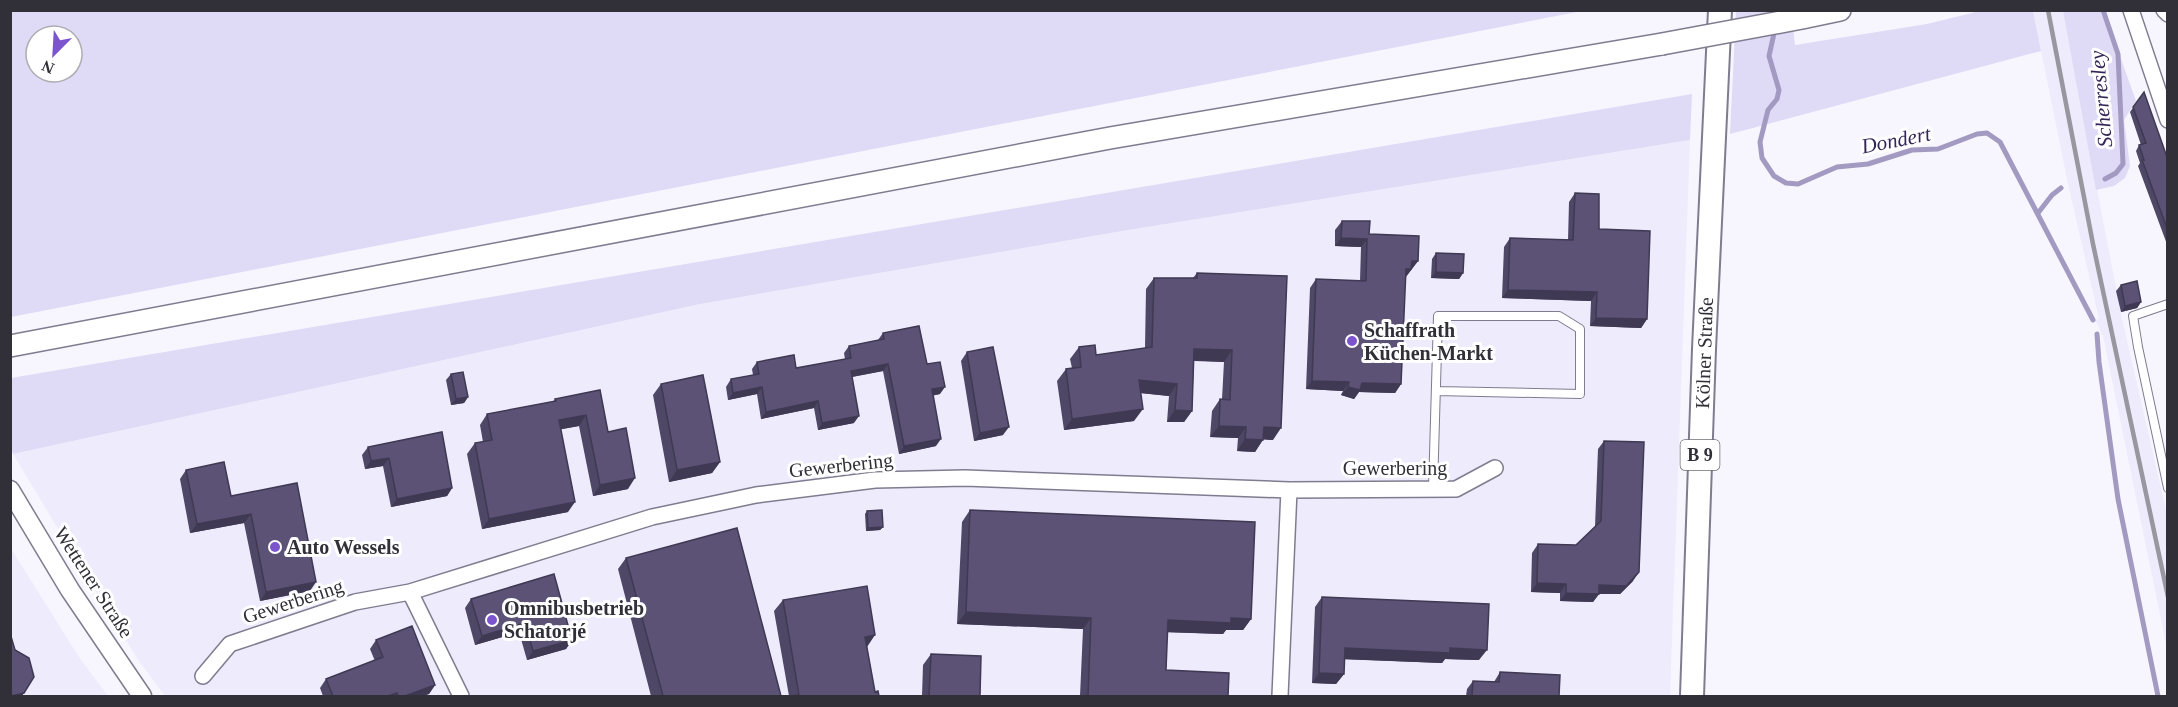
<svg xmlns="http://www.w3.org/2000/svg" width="2178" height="707" font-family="'Times New Roman',serif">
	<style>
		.built { fill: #eeebfc }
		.green { fill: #dfdaf6; fill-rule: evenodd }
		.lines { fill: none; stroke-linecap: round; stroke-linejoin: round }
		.stream { stroke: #a29ac1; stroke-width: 5 }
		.service-casing { stroke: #7f7c8f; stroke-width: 10 }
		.minor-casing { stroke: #7f7c8f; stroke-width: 18 }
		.tertiary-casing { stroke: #7f7c8f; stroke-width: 21 }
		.secondary-casing { stroke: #7f7c8f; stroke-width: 24 }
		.primary-casing { stroke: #7f7c8f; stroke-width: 26 }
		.service { stroke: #fff; stroke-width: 8 }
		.minor { stroke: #fff; stroke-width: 15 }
		.tertiary { stroke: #fff; stroke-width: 18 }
		.secondary { stroke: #fff; stroke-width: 21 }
		.primary { stroke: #fff; stroke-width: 22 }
		.rail { stroke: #98969e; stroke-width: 4.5 }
		.secondary-bridge-casing { stroke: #7f7c8f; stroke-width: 24; stroke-linecap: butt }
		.secondary-bridge { stroke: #fff; stroke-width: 21 }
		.wall { fill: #4e4765 }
		.shaded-wall { fill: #403953 }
		.building { fill: #5b5276; stroke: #403953; stroke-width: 1.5 }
		.poi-dot { fill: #7b54ce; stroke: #fff; stroke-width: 2 }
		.labels { text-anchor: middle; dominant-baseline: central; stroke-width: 6; stroke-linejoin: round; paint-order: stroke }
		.shield { fill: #fff; stroke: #6f6d73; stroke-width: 1.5 }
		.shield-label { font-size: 18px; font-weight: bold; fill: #312f37 }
		.poi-label { font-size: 20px; font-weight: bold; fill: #312f37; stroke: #fff; text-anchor: start }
		.street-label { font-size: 20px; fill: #312f37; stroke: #fff }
		.water-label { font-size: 21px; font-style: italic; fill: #342557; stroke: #fff }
	</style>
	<rect width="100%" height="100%" fill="#f7f6fe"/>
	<path class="built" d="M2033,11h30l58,303 46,200v135l-64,-313 -8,-16 4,-1 -31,-135z
		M1690,140l-20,556h-1505l-26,-35 -31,-49 -95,-158 687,-150 422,-73z
		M10,547l69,110 29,39h-97z"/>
	<path class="green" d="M11,10h1571v1l-1571,306zM36,36h36v36h-36z
		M1736,11h55l4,34 132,-21 53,-13h53l8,40 -311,83z
		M2063,11h41l32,90 -12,19 6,46 -5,12 -11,8 -18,4z
		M1692,94l-2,46 -568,91 -422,73 -687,150 -2,-6v-70z"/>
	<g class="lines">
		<path class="stream" d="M2103,10l15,44 5,110 -7,9 -11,6
			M1775,29l-6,27 10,34 -2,9 -9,11 -8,32 2,16 12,18 12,7 12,1 39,-17 31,-3 44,-14 26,-1 39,-15 10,-1 13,9 93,178
			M2038,213l14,-18 9,-7
			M2097,334l2,28 19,137 40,197"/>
		<defs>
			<path id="service" d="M2168,304l-35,12 5,31 30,141
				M1433,489l5,-173h121l21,13v65l-144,-3"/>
			<path id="minor" d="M2131,10l37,110
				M2164,10l4,4
				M1289,490l167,-1 39,-21
				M203,676l27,-32 125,-42 55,-10
				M461,696l-51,-104 242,-75 104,-22 119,-15 90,-2 324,12 -9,206"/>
			<path id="tertiary" d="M10,490l60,100 72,106"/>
			<path id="secondary" d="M1802,18l38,-8
				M10,346l1100,-208 552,-94"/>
			<path id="primary" d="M1692,696l12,-347 16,-339"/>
		</defs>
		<use href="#service" class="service-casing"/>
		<use href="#minor" class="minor-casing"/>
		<use href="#tertiary" class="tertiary-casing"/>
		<use href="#secondary" class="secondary-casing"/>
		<use href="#primary" class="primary-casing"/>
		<use href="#service" class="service"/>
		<use href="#minor" class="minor"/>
		<use href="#tertiary" class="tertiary"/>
		<use href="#secondary" class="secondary"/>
		<use href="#primary" class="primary"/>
		<path class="rail" d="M2048,10l45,234 75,353"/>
		<defs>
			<path id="secondary-bridge" d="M1662,44l140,-26"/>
		</defs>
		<use href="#secondary-bridge" class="secondary-bridge-casing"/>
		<use href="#secondary-bridge" class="secondary-bridge"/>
	</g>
	<path class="wall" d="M2144,92l24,68v87l-30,-81 2,-3 -4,-12 3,-6h2l-11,-33z
		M1575,193l24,36 48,90 -6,9 -51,-2 1,-25 -89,-3 2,-51 6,-9 58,2 1,-38z
		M1342,221l27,13 49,27 -13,17 -4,106 -6,9 -36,-1 -5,7 -13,-4 2,-4 -37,-2 4,-101 6,-9 44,2 1,-34 -26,-1v-16z
		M1436,253l27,20 -4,6 -28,-1 1,-19z
		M1197,273l76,167 -10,-1 -8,13 -18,-1 1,-13 -28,-1 2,-26 8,-12h2l2,-37 -30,-1 -2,50 -8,11h-17l2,-26 -29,-3 -6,28 -70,9 -7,-49 9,-12 6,-1 -2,-9 9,-12 17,8 49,-7 1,-59 8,-11h39z
		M2121,285l20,17 -4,6 -16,4 -5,-21z
		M883,333l44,31 13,30 -7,1 3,51 -37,8 -16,-83 -31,6 2,46 -36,7 -4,-22 -53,11 -4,-25 -29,6 -2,-13 5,-8 22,-4 -1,-6 5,-7 39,6 49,-9 -1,-6 5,-7 29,-6z
		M967,352l36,83 -29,6 -13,-80z
		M451,374l17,23 -4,6 -13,2 -5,-25z
		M661,384l59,78 -8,11 -43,9 -16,-87z
		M600,390l8,42 20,57 -35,7 -14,-70 -18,3 7,83 -86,17 -15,-75 8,-11 8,-1 -3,-17 7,-11 66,-12 2,-3z
		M1604,441l29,140 -13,13h-21l-6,8 -33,-1v-8l-29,-1 1,-39 6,-9 38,1 19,-18 3,-78z
		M368,447l84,41 -5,8 -56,11 -8,-41 -18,3 -3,-14z
		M186,470l45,26 66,-13 13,108 -50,10 -16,-78 -54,10 -10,-54z
		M970,510l281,109 -8,11h-17l-3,4 -56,-2 -1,38 62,26h-148l3,-67 -126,-5 5,-102z
		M867,511l16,16 -3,3 -14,1 -1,-17z
		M626,558l155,138h-130l-33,-127z
		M1322,597l157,63 -34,-1 -3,4 -98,-4v15l-8,10 -24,-1 3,-76z
		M471,599l101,41 -6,9 -39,11 -8,-28 -44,13 -10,-37z
		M783,600l84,47 8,45 4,4h-90l-15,-85z
		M376,640l59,45 -6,9 -7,2h-99l-3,-8 6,-9 49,-18 -5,-12z
		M931,654l49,42h-58l1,-31z
		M1500,672l59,24h-93l1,-7 6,-8 21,1z"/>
	<path class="shaded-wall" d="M1341,238l26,1 -6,8 -26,-1z
		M1412,261h6l-13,17h-5z
		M1436,272l27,1 -4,6 -28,-1z
		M1508,290l89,2 -6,9 -89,-3z
		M2141,302l-4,6 -16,4 4,-6z
		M1596,318l51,1 -6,9 -51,-2z
		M1194,349l38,1 -8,12 -38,-2z
		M888,364l-5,7 -37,7 5,-7z
		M1139,380l38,4 -8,12 -38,-4z
		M1312,381l37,1 -6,9 -37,-2z
		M1362,383l39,1 -6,9 -36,-1 -5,7 -13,-4 7,-8z
		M762,387l-5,7 -29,6 5,-7z
		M945,387l-5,7 -13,3 5,-8z
		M468,397l-4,6 -13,2 5,-6z
		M818,401l-4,7 -53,11 5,-7z
		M1143,409l-9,12 -70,9 8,-11z
		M1175,410l17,1 -8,11h-17z
		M586,415l-7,11 -27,5 7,-11z
		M859,416l-5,7 -36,7 4,-7z
		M1219,426l27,1 -8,11 -28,-1z
		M1009,427l-6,8 -29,6 6,-8z
		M1264,427l17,1 -8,12 -17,-1z
		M941,439l-5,7 -37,8 5,-8z
		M1245,439l18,1 -8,12 -18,-1z
		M389,458l-6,8 -18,3 6,-8z
		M720,462l-8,11 -43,9 8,-12z
		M635,478l-7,11 -35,7 7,-11z
		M452,488l-5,8 -56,11 6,-8z
		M575,502l-7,10 -86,17 7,-10z
		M251,514l-7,9 -54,10 7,-9z
		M883,527l-3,3 -14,1 2,-3z
		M1639,572l-6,9 -13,13h-21l-6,8 -33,-1 6,-8 33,-8z
		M316,582l-6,9 -50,10 6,-9z
		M1537,583l29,1 -6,9 -29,-1z
		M966,612l125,6 -8,11 -126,-5z
		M1231,618l20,1 -8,11h-17l-3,4 -63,-2 8,-12z
		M525,623l-6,9 -44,13 7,-9z
		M875,635l-8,12 -2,-10z
		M572,640l-6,9 -39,11 6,-9z
		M1345,648h105l37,2 -8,10 -34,-1 -3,4 -104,-4z
		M1319,673l25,1 -8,10 -24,-1z
		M435,685l-6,9 -7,2h-17z
		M24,693l-2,3h-11z"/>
	<path class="building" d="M2144,92l24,68v71l-26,-71h2l-5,-15 7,-2 -13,-36z
		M1575,193l24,1v35l51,2 -3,88 -51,-1 1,-26 -89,-2 2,-52 63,2z
		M1342,221h28l-1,13 50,2 -1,25h-6l-1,8h-5l-5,115 -39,-1 -2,7 -12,-3 1,-5 -37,-1 4,-102 50,2 1,-42 -26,-1z
		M1436,253l28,1 -1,19 -27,-1z
		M1197,273l90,3 -6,152 -17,-1 -1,13 -18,-1 1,-12 -27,-1 1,-27 10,1 2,-50 -38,-1 -2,62 -17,-1 2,-26 -38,-4 4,29 -71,10 -6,-50 15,-2 -2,-20 16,-2 1,10 56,-8 2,-69h43z
		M2137,281l4,21 -16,4 -4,-21z
		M919,326l8,38 13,-2 5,25 -13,2 9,50 -37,7 -16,-82 -37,7 8,45 -37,7 -4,-22 -52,11 -4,-25 -29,6 -2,-14 28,-5 -2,-12 37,-7 2,13 55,-10 -2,-12 35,-7 -1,-6z
		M993,347l16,80 -29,6 -13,-81z
		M463,372l5,25 -12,2 -5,-25z
		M703,375l17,87 -43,8 -16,-86z
		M600,390l8,42 18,-4 9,50 -35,7 -14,-70 -27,5 16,82 -86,17 -14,-76 17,-3 -5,-26 69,-13 -1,-2z
		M442,432l10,56 -55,11 -8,-41 -18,3 -3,-14z
		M1604,441l40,1 -5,130 -13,14 -27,-1v9l-33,-1v-9l-29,-1 1,-39 38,1 25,-24z
		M224,462l7,34 66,-13 19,99 -50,10 -15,-78 -54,10 -11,-54z
		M882,510l1,17 -15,1 -1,-17z
		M970,510l285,12 -4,97 -20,-1v5l-63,-3 -2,50 63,3 -1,23h-140l3,-78 -125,-6z
		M737,528l44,168h-118l-37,-138z
		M554,574l18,66 -39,11 -8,-28 -43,13 -11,-37z
		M867,586l8,49 -10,2 10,55 3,-1 1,5h-87l7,-1 -16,-95z
		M1322,597l167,7 -2,46 -37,-2v5l-105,-5 -1,26 -25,-1z
		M412,626l23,59 -30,11h-7l-1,-3 -9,3h-55l-7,-17 57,-22 -7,-17z
		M10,633l5,17 14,8 5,19 -10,16 -13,3z
		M931,654l50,2 -1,40h-51z
		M1500,672l60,3 -1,21h-87l1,-15 26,1z"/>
	<g class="poi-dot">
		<circle cx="1352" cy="341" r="6"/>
		<circle cx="275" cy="547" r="6"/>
		<circle cx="492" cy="620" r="6"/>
	</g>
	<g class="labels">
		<rect class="shield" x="1680.5" y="440" width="39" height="30" rx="4.5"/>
		<g class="shield-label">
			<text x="1700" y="455">B 9</text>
		</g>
		<g class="poi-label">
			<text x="1364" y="330">Schaffrath<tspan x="1364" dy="23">Küchen-Markt</tspan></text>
			<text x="287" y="547">Auto Wessels</text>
			<text x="504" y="608">Omnibusbetrieb<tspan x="504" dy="23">Schatorjé</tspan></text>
		</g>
		<g class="street-label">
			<text transform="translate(1704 353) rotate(-88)">Kölner Straße</text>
			<text transform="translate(841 465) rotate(-6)">Gewerbering</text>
			<text x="1395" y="468">Gewerbering</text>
			<text transform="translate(94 582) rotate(57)">Wettener Straße</text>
			<text transform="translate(293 601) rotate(-18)">Gewerbering</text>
		</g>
		<g class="water-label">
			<text transform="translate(2101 99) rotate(-95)">Scherresley</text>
			<text transform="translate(1896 140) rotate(-11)">Dondert</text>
		</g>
	</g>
	<rect width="2178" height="707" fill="none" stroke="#312f37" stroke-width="24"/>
	<g transform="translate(54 54) rotate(204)"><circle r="28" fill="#ffffff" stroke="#adacaf" stroke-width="1.5"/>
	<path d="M0-4.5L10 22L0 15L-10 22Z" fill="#7b54ce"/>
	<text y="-9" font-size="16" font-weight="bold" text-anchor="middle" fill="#312f37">N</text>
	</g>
</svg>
